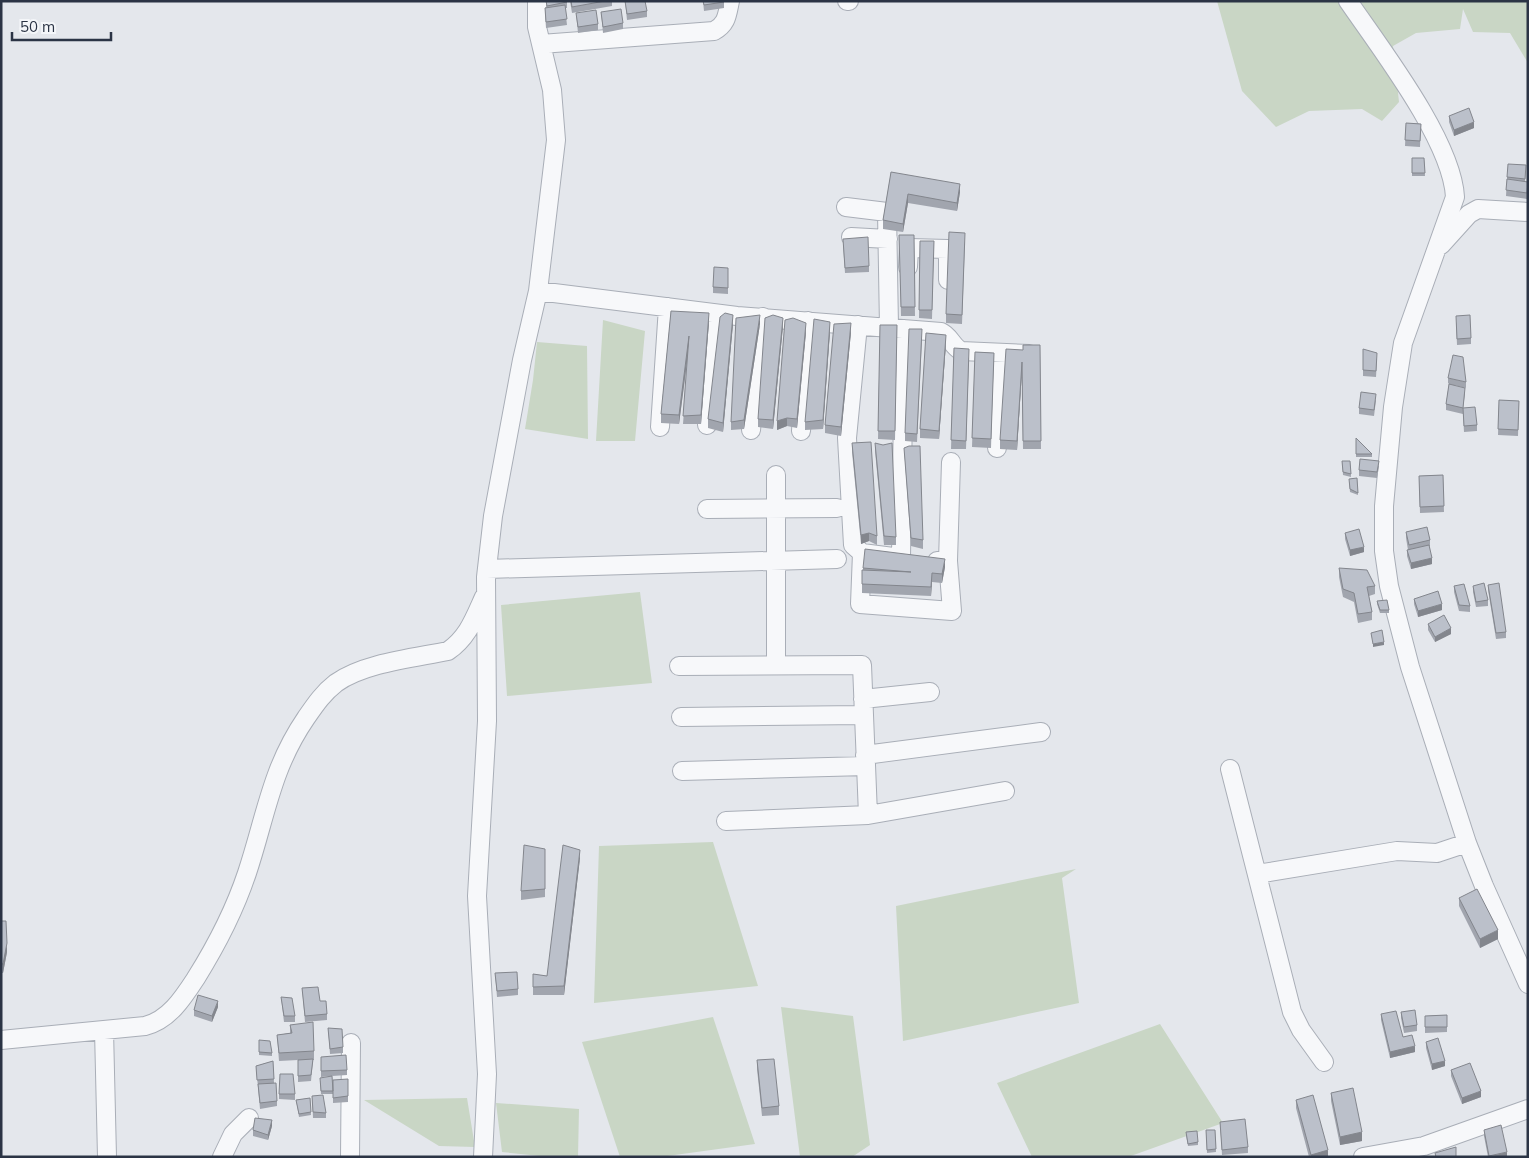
<svg xmlns="http://www.w3.org/2000/svg" width="1529" height="1158" font-family="Mulish,sans-serif">
	<style>
		.green { fill: #c9d6c5 }
		.lines { fill: none; stroke-linecap: round; stroke-linejoin: round }
		.minor-casing { stroke: #a9aeb7; stroke-width: 20 }
		.minor { stroke: #f7f8fa; stroke-width: 18 }
		.wall { fill: #a1a5ae }
		.shaded-wall { fill: #83868d }
		.building { fill: #bbc0ca; stroke: #83868d }
	</style>
	<rect width="100%" height="100%" fill="#e4e7ec"/>
	<path class="green" d="M1217,1h311v62l-18,-30 -37,-1 -10,-23 -3,20 -44,4 -23,13 6,56 -17,19 -20,-12 -53,2 -33,16 -34,-36z
		M603,320l42,11 -10,110h-39z
		M537,342l50,4 1,93 -63,-10 8,-49z
		M640,592l12,91 -145,13 -6,-91z
		M713,842l45,144 -164,17 5,-157z
		M1076,869l-14,9 17,125 -176,38 -7,-135z
		M781,1007l72,9 17,129 -18,12h-52z
		M713,1017l42,127 -95,13h-40l-38,-115z
		M1160,1024l63,99 -95,34h-96l-35,-74z
		M467,1098l8,49 -36,-1 -75,-46z
		M496,1103l83,6 -1,48h-28l-48,-5z"/>
	<g class="lines">
		<defs>
			<path id="minor" d="M847,1h2
				M1348,1c33,48 104,140 107,196l-52,146 -10,64 -9,99v45l5,35 21,81 57,176 17,43 44,98
				M541,44l173,-13c13,-7 13,-16 16,-30
				M846,207l41,5 2,115
				M851,237l37,2
				M1441,245l28,-31 9,-5 50,3
				M908,267l1,-19 39,1v31
				M538,291l199,25 204,16c9,4 11,14 20,19l68,3
				M858,325l-11,113 6,107 9,8 39,5 3,-229
				M707,425l8,-111
				M660,427l8,-120
				M751,430l12,-113
				M801,431l7,-110
				M997,448l5,-95
				M707,509l130,-1
				M862,553l-2,51 92,7 -4,-50
				M937,561h11l3,-99
				M487,569l350,-10
				M776,664v-189
				M679,666l183,-1 6,150
				M863,699l67,-7
				M681,717l183,-2
				M865,755l176,-23
				M1230,769l62,243 9,18 23,32
				M682,771l184,-5
				M726,821l142,-6 137,-24
				M1257,874l140,-23 40,2 30,-10
				M104,1030l3,127
				M1,1040l144,-14c24,-6 38,-28 51,-48 20,-32 39,-69 51,-105 19,-57 24,-104 59,-155 9,-13 17,-25 30,-35 28,-20 78,-25 112,-32 20,-14 26,-32 36,-54
				M222,1157l11,-23 16,-16
				M350,1157l1,-114
				M483,1157l4,-83 -10,-178 10,-175 -1,-144 7,-61 29,-156 16,-69 18,-151 -4,-50 -15,-63v-26
				M1363,1157l61,-11 104,-37"/>
		</defs>
		<use href="#minor" class="minor-casing"/>
		<use href="#minor" class="minor"/>
	</g>
	<path class="wall" d="M546,1h21v7h-2l2,17 -21,3 -1,-15v-5l1,-1z
		M570,1h42v5l-40,7z
		M625,1l22,10v6l-20,3z
		M703,1h21v7l-20,3z
		M601,12l22,11v6l-20,4z
		M576,13l22,11v6l-20,3z
		M1449,116l25,12 -20,8 -5,-14z
		M1406,123l15,1 -1,23 -15,-1z
		M1412,158h12l1,18h-13z
		M1526,171l-1,11h3l-1,17 -21,-3 1,-19z
		M891,172l69,20 -3,19 -49,-8 -5,29 -20,-3v-9z
		M899,235h15l1,81h-14z
		M920,241h14l-2,78 -13,-1z
		M965,241l-3,83 -16,-1v-9z
		M843,244l26,22v6l-24,1z
		M728,268v26l-15,-1v-6z
		M671,311l38,11 -8,102h-18l5,-67 -9,67 -18,-1v-9z
		M1456,322l15,16v6l-14,1z
		M733,324l-10,108 -15,-4v-9z
		M760,324l-16,105 -13,1v-8z
		M880,325h17l-2,115 -17,-1z
		M783,326l-10,103 -15,-2v-8z
		M830,331l-7,98 -18,1v-8z
		M806,332l-9,96 -10,-2 -10,4z
		M851,332l-10,104 -16,-3v-8z
		M922,338l-5,104 -12,-1v-8z
		M946,343l-7,96 -19,-1v-9z
		M1040,345l1,104h-18l-1,-78 -5,79 -17,-1v-9l23,-90z
		M954,348l15,10 -3,91h-15z
		M1363,349l14,10 -1,18 -13,-1z
		M975,352l19,1 -3,95 -19,-1z
		M1448,378l18,4v6l-12,-3 11,9 -2,14 14,17v6l-13,1 -1,-18 -17,-4v-6l3,-20 -1,-1z
		M1376,400l-2,16 -15,-2v-6z
		M1499,400l20,1 -1,35 -20,-1z
		M1356,438l16,16v3h-16z
		M852,443l25,93v9l-8,-4 -8,3 -9,-92z
		M875,443l21,94v8h-12l-9,-94z
		M904,448l19,92v9l-12,-3z
		M1342,461h8l1,16 -8,-2z
		M1379,466l-2,12 -18,-2v-6z
		M1443,475l1,37 -24,1 -1,-37z
		M1357,478l1,17 -8,-3 -1,-10z
		M1406,532l24,8v6h-1l3,18 -21,5 -4,-13v-6h1l-2,-12z
		M1345,533l19,19 -14,4 -5,-17z
		M945,567l-3,16 -10,-1 -1,14 -69,-3v-23h1v-2z
		M1339,568l36,18v8l-6,2 3,16v8l-14,3 -4,-21 -11,-5 -4,-20z
		M1488,585l18,47v6l-10,1 -8,-49z
		M1454,586l16,20v6l-11,-1 -5,-19z
		M1473,586l15,14v6l-12,1 -3,-15z
		M1414,599l28,11 -24,7 -4,-13z
		M1377,601l12,9v3h-9l-3,-9z
		M1428,624l23,10 -16,8 -7,-12z
		M545,849v48l-24,3v-9z
		M580,858l-16,137h-31v-21l14,2z
		M1459,898l39,41 -18,9 -21,-42z
		M1,921l6,31 -4,21h-2z
		M495,973l23,16v6l-21,2z
		M302,988l18,13 7,13v6l-22,2z
		M281,997l14,19v6h-11z
		M218,1007l-6,15 -18,-6v-6z
		M1401,1012l16,13v6l-13,2 -3,-15z
		M1381,1014l22,23 12,15 -25,6 -9,-38z
		M1447,1015v17l-22,1v-17z
		M290,1025l24,26v9h-1l-2,21 -13,1v-22l-19,1 -2,-26 13,-2z
		M328,1028l15,19v6l-13,1z
		M259,1040l13,13v3l-13,-1z
		M1426,1042l19,24 -13,4 -6,-22z
		M321,1057l26,13v5l-15,1 1,14 15,-11v23l-15,1v-9h-12l-1,-13 12,-5 -11,1z
		M757,1060l22,46v9l-17,1 -5,-47z
		M273,1061l1,22 3,18v5l-17,3 -4,-43z
		M1451,1070l30,27 -19,7 -11,-28z
		M1331,1093l31,48 -22,4 -9,-44z
		M279,1094h16v6l-16,-1z
		M312,1096l14,17v5h-13z
		M310,1098l1,17 -12,2 -3,-17z
		M1296,1100l32,57h-19l-13,-49z
		M1220,1122l28,25v6l-26,2z
		M272,1126l-4,14 -15,-4v-6z
		M1206,1130h9l1,22 -9,1z
		M1484,1130l23,27h-19l-4,-21z
		M1186,1135l12,7v3l-10,1z"/>
	<path class="shaded-wall" d="M1474,122v6l-20,8v-6z
		M960,184v8l-3,19v-8z
		M908,194v9l-5,29v-8z
		M709,313v9l-8,102v-9z
		M733,315v9l-10,108v-9z
		M760,315v9l-16,105v-9z
		M783,318v8l-10,103v-9z
		M830,322v9l-7,98v-9z
		M806,323v9l-9,96v-9z
		M851,323v9l-10,104v-9z
		M946,335v8l-7,96v-8z
		M689,336v9l-10,79v-9z
		M1022,362v9l-5,79v-9z
		M787,418v8l-10,4v-9z
		M869,533v8l-8,3v-9z
		M1364,547v5l-14,4v-6z
		M1432,558v6l-21,5v-6z
		M945,559v8l-3,16v-9z
		M932,573v9l-1,14v-9z
		M1442,604v6l-24,7v-6z
		M1451,628v6l-16,8v-5z
		M1384,642v3l-11,2v-3z
		M580,850v8l-16,137v-9z
		M1498,930v9l-18,9v-9z
		M7,943v9l-4,21v-9z
		M218,1001v6l-6,15v-6z
		M1415,1046v6l-25,6v-6z
		M1445,1061v5l-13,4v-6z
		M1481,1091v6l-19,7v-6z
		M272,1120v6l-4,14v-5z
		M1362,1132v9l-22,4v-8z
		M1328,1150v7h-17v-2z
		M1507,1152v5h-18z"/>
	<path class="building" d="M546,1h21v1l-20,4z
		M571,1h34l-33,6z
		M625,1h20l2,10 -20,3z
		M703,1h21v1l-20,3z
		M565,5l2,14 -21,3 -1,-14z
		M621,9l2,14 -20,4 -2,-15z
		M596,10l2,14 -20,3 -2,-14z
		M1469,108l5,14 -20,8 -5,-14z
		M1406,123l15,1 -1,17 -15,-1z
		M1412,158h12l1,15h-13z
		M1508,164l18,1 -1,14 -18,-2z
		M891,172l69,12 -3,19 -49,-9 -5,30 -20,-4z
		M1507,179l21,3 -1,11 -21,-3z
		M949,232l16,1 -3,82 -16,-1z
		M899,235h15l1,72h-14z
		M868,237l1,29 -24,2 -2,-29z
		M920,241h14l-2,69h-13z
		M714,267l14,1v20l-15,-1z
		M671,311l38,2 -8,102 -18,1 6,-80 -10,79 -18,-1z
		M725,313l8,2 -10,108 -15,-4 12,-102z
		M760,315l-16,105 -13,2 5,-104z
		M773,315l10,3 -10,102 -15,-1 7,-101z
		M1470,315l1,23 -14,1 -1,-23z
		M793,318l13,5 -9,96 -10,-1 -10,3 8,-101z
		M814,319l16,3 -7,98 -18,2z
		M851,323l-10,104 -16,-2 9,-101z
		M880,325h17l-2,106h-17z
		M909,329h13l-5,105 -12,-1z
		M926,333l20,2 -7,96 -19,-2z
		M1023,345h17l1,96h-18l-1,-79 -5,79 -17,-1 6,-91 17,1z
		M954,348l15,1 -3,92 -15,-1z
		M1363,349l14,4 -1,18 -13,-1z
		M975,352l19,1 -3,86 -19,-1z
		M1453,355l10,2 3,25 -18,-4z
		M1449,384l16,4 -2,20 -17,-4z
		M1361,392l15,2 -2,16 -15,-2z
		M1499,400l20,1 -1,29 -20,-1z
		M1475,407l2,18 -13,1 -1,-18z
		M1356,438l16,16h-16z
		M871,442l6,94 -8,-3 -8,2 -9,-92z
		M875,443l8,2 9,-2 4,94 -12,-1z
		M909,446h11l3,94 -12,-2 -7,-90z
		M1360,459l19,2 -2,11 -18,-2z
		M1342,461h8l1,13 -8,-2z
		M1443,475l1,31 -24,1 -1,-31z
		M1357,478l1,15 -8,-4 -1,-10z
		M1427,527l3,13 -21,5 -3,-13z
		M1359,529l5,18 -14,3 -5,-17z
		M1429,545l3,13 -21,5 -4,-13z
		M865,549l80,10 -3,15 -10,-1 -1,14 -69,-3v-14l49,2 -48,-4z
		M1339,568l28,2 8,16 -8,1 5,25 -14,2 -4,-21 -11,-4z
		M1484,583l4,17 -12,2 -3,-16z
		M1499,583l7,49 -10,1 -8,-48z
		M1464,584l6,22 -11,-1 -5,-19z
		M1438,591l4,13 -24,7 -4,-12z
		M1387,600l2,10h-9l-3,-9z
		M1444,615l7,13 -16,9 -7,-13z
		M1382,630l2,12 -11,2 -2,-11z
		M524,845l21,4v40l-24,2z
		M563,845l17,5 -16,136 -31,1v-13l14,2z
		M1477,889l21,41 -18,9 -21,-41z
		M1,921h5l1,22 -4,21h-2z
		M517,972l1,17 -21,2 -2,-18z
		M318,987l2,14h6l1,13 -22,2 -3,-28z
		M198,995l20,6 -6,15 -18,-6z
		M281,997l11,1 3,18h-11z
		M1415,1010l2,15 -13,2 -3,-15z
		M1396,1011l7,26 9,-2 3,11 -25,6 -9,-38z
		M1447,1015v12h-22v-11z
		M313,1022l1,29 -35,2 -2,-18 15,-2 -2,-8z
		M328,1028l14,1 1,18 -13,2z
		M1438,1038l7,23 -13,3 -6,-22z
		M259,1040l11,1 2,12 -13,-1z
		M346,1055l1,15 -26,1v-14z
		M313,1059l-2,16 -13,1v-16z
		M774,1059l5,47 -17,2 -5,-48z
		M273,1061l1,18 -17,1 -1,-14z
		M1470,1063l11,28 -19,7 -11,-28z
		M280,1074h13l2,20h-16z
		M332,1076l1,15h-12l-1,-13z
		M348,1079v17l-15,2v-18z
		M276,1083l1,18 -17,2 -2,-19z
		M1353,1088l9,44 -22,5 -9,-44z
		M323,1095l3,18 -13,-1 -1,-16z
		M1313,1095l15,55 -17,5 -15,-55z
		M310,1098l1,14 -12,2 -3,-14z
		M255,1118l17,2 -4,15 -15,-5z
		M1245,1119l3,28 -26,3 -2,-28z
		M1501,1125l6,27 -18,4 -5,-26z
		M1206,1130h9l1,19 -9,1z
		M1197,1131l1,11 -10,2 -2,-12z
		M1456,1147v10h-20l-1,-4z"/>
	<rect width="1529" height="1158" fill="none" stroke="#2b3445" stroke-width="5"/>
	<path d="M12 32v8h99v-8" fill="none" stroke="#2b3445" stroke-width="2.5"/>
	<text x="20" y="32" font-size="15" fill="#2b3445" stroke="#f4f6f9" stroke-width="4" paint-order="stroke">50 m</text>
</svg>
